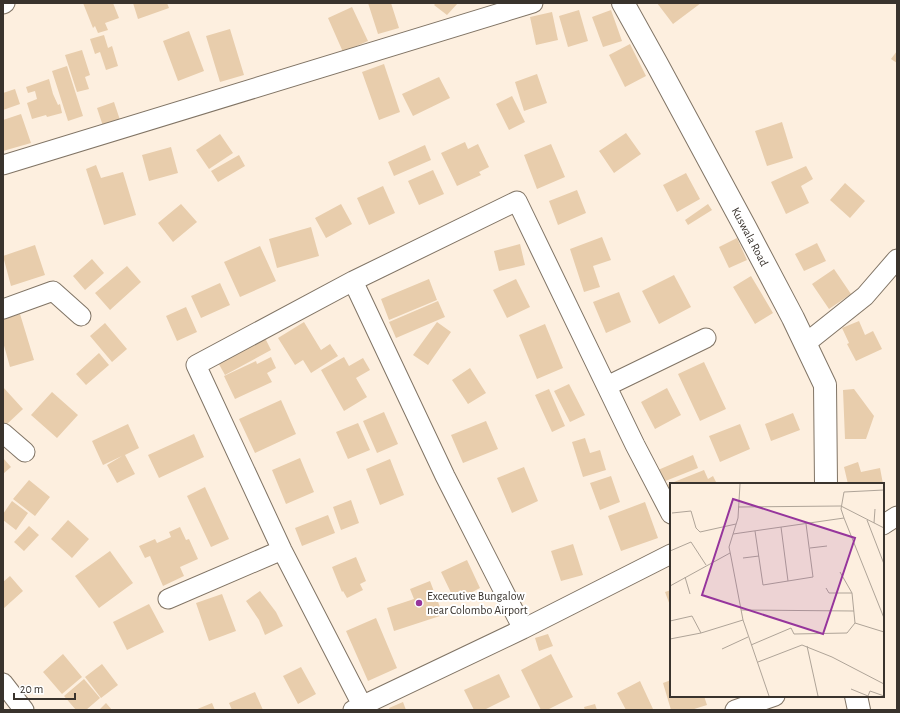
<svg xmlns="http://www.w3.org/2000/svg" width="900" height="713" font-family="'Alegreya Sans',sans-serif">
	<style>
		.building { fill: #e8cdac }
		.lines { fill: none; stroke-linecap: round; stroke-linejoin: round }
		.minor-casing { stroke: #807465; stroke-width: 21 }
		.tertiary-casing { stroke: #807465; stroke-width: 24 }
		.minor { stroke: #fff; stroke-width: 19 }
		.tertiary { stroke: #fff; stroke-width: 22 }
		.poi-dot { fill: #96359c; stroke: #fff; stroke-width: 1.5 }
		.labels { text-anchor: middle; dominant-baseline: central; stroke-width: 4; stroke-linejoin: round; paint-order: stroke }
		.street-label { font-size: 12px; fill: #39332d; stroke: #fff }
		.poi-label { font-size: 12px; fill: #39332d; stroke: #fff; text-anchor: start }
		.inset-road { fill: none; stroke: #afa498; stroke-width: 1 }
		.view { fill: #96359c; fill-opacity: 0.15; stroke: #96359c; stroke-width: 2 }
		.inset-edge { fill: none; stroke: #39332d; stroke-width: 2 }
	</style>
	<rect width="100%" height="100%" fill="#fdefdf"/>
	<path class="building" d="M83,3h30l6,15 -14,5 3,7 -10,3 -3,-7 -2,2z
		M133,3h34l2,5 -31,11z
		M368,3h23l8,25 -21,6z
		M436,3h22l-11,12 -13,-10z
		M657,3h44l-28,21z
		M352,7l16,34 -25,11 -15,-34z
		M579,10l9,31 -20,6 -9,-31z
		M611,10l11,31 -19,6 -11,-30z
		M552,12l6,28 -22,5 -6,-28z
		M230,29l14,46 -24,7 -14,-46z
		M189,31l15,40 -26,10 -15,-40z
		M104,35l4,13 4,-2 6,20 -12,4 -6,-18 -5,2 -5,-15z
		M630,44l16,32 -21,11 -16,-32z
		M82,50l8,25 -5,2 4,12 -12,3 -12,-37z
		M897,51v12l-6,-4z
		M384,64l16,48 -21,8 -17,-48z
		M67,66l16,50 -15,5 -16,-50z
		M537,74l10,29 -23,8 -9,-29z
		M439,77l11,21 -37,18 -11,-22z
		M49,79l4,15 5,11 2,-1 2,9 -15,4 -1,-2 -14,4 -5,-16 10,-4 -2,-8 -7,2 -2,-6z
		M15,89l5,15 -17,6v-17z
		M512,96l13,26 -16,8 -13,-26z
		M114,102l6,18 -17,6 -6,-18z
		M21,114l10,29 -28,8v-31z
		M782,122l11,36 -26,8 -12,-35z
		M626,133l15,21 -27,19 -15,-22z
		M220,134l13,19 -24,16 -13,-19z
		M465,142l3,7 10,-5 11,23 -10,5 2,3 -24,11 -16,-33z
		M551,144l14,33 -28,12 -13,-34z
		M425,145l6,15 -37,16 -6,-14z
		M171,147l7,26 -29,8 -7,-26z
		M239,155l6,11 -27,16 -7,-11z
		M96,165l5,13 22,-6 13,43 -32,10 -18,-56z
		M806,166l7,13 -12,7 8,17 -23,11 -15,-32z
		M433,170l11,24 -25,11 -11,-24z
		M686,173l14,26 -23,13 -14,-27z
		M845,183l20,18 -15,17 -20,-18z
		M383,186l12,27 -26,12 -12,-27z
		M577,190l9,23 -28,12 -9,-24z
		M181,204l16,18 -24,20 -15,-19z
		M341,204l11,20 -26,14 -11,-20z
		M708,204l4,6 -24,15 -3,-5z
		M311,227l8,29 -42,12 -8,-29z
		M602,237l9,23 -18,6 7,21 -16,5 -14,-43z
		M737,238l10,22 -18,8 -10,-21z
		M817,243l9,18 -22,10 -9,-17z
		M520,244l5,21 -26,6 -5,-20z
		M35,245l10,30 -34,11 -8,-30z
		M260,246l16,35 -36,16 -16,-35z
		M92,259l12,14 -19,17 -12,-14z
		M127,266l14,16 -31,28 -15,-17z
		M834,269l17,25 -22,15 -17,-25z
		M674,275l17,32 -32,17 -17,-33z
		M751,276l22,37 -18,11 -22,-37z
		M429,279l8,21 -48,20 -8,-21z
		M516,279l14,28 -23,11 -14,-28z
		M220,283l10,22 -29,13 -10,-22z
		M619,292l12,30 -25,11 -13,-31z
		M438,301l7,16 -49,21 -7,-16z
		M186,307l11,25 -20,9 -11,-25z
		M20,314l14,46 -24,7 -7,-25v-23z
		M859,321l6,14 8,-4 9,18 -26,12 -9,-17 2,-1 -7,-15z
		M304,322l17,28 9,-6 8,12 -27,17 -8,-13 -8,5 -17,-27z
		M437,322l14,10 -23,33 -15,-10z
		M105,323l22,26 -15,13 -22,-26z
		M545,324l18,44 -26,11 -18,-44z
		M263,334l8,16 -46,25 -9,-16z
		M99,353l10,12 -23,20 -10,-11z
		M271,357l5,11 -9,5 5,9 -37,17 -11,-23 32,-15 1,3z
		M344,357l5,9 14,-8 7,12 -14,8 11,19 -23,14 -23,-41z
		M704,362l22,47 -26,12 -22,-47z
		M470,368l16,25 -18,11 -16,-24z
		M569,384l16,31 -15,7 -16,-31z
		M3,387l20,22 -17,16 -3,-4z
		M667,388l14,27 -26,14 -14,-27z
		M549,389l16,37 -13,6 -17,-37z
		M854,389l20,27 -8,23h-21l-2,-49z
		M52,392l26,23 -21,23 -26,-23z
		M281,400l15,34 -41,19 -16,-34z
		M384,412l14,32 -21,9 -14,-32z
		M793,413l7,17 -29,11 -6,-17z
		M486,421l12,28 -35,14 -12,-28z
		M358,423l12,27 -22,9 -12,-27z
		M128,424l11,24 -14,7 10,19 -18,9 -10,-18 15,-9 -19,9 -11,-24z
		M740,424l10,25 -30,13 -11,-26z
		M194,434l10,23 -45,21 -11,-23z
		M585,438l5,15 10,-3 6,20 -23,7 -11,-35z
		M693,455l5,13 -35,14 -5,-12z
		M3,458l8,9 -8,7z
		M300,458l14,34 -28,12 -14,-34z
		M390,459l14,36 -24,10 -14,-36z
		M858,462l3,10 19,-4 3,16h-35l-4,-17z
		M524,467l14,34 -26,12 -15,-35z
		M704,470l4,9 5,-3 4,8h-46v12l-7,-10z
		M611,476l9,26 -20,8 -10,-27z
		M29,480l21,17 -15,19 -22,-17z
		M205,487l24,52 -18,8 -24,-51z
		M351,500l8,23 -18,7 -8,-23z
		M12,501l16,12 -12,17 -13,-10v-6z
		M645,502l13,36 -37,13 -13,-35z
		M328,515l7,18 -33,13 -7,-18z
		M68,520l21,19 -17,19 -21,-19z
		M29,526l10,9 -15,16 -10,-9z
		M180,527l6,13 3,-1 9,20 -18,8 4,9 -21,10 -13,-30 -5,2 -6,-12 16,-7 2,4 14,-6 -2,-5z
		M573,544l10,31 -22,6 -10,-30z
		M110,551l23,32 -34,25 -24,-32z
		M356,557l10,24 -6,3 3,6 -16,8 -4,-7 -1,1 -10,-25z
		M467,560l13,28 -25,13 -14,-29z
		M10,576l13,15 -20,18v-27z
		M430,581l13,34 -49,16 -7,-23 27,-9 -4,-10z
		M671,590v18l-6,-16z
		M260,591l16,21 7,14 -18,9 -6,-15 -13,-19z
		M222,594l14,37 -27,10 -13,-38z
		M149,604l15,28 -37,18 -14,-28z
		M376,618l21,50 -29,13 -22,-50z
		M548,634l5,12 -14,5 -4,-13z
		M63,654l19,23 -20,17 -19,-22z
		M551,654l22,43 -26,13h-6l-20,-40z
		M102,664l16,21 -17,13 -16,-21z
		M301,667l15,27 -18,10 -15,-28z
		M499,674l11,23 -26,13h-10l-10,-20z
		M84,679l16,19 -14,12h-10l-12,-14z
		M671,680v16h33l3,9 -16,5h-20l-8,-27z
		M640,681l13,28 -27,1 -9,-17z
		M255,692l8,18h-31l-3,-7z
		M403,702l3,8h-16l-1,-2z
		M106,703l6,7h-13z
		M212,703l3,7h-20z
		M595,704l2,6h-12l-1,-3z"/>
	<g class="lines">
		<defs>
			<path id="minor" d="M3,4l2,-1
				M3,165l530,-162
				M353,281l-157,84 86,185 80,155
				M3,309l50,-18 28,25
				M806,343l59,-47 32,-37
				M607,386l99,-48
				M3,433l22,19
				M883,525l14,-9
				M168,599l114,-49
				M523,629l-78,-153 -92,-195 164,-80 118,244 36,69
				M3,683l21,27
				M353,710l170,-81 148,-75
				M735,710l40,-14"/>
			<g id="tertiary">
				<path id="s1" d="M623,3l34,61 88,163 48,91 32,67 1,99"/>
				<path d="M856,696l3,14"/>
			</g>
		</defs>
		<use href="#minor" class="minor-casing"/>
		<use href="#tertiary" class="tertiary-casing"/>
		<use href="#minor" class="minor"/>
		<use href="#tertiary" class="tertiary"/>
	</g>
	<circle class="poi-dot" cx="419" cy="603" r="4"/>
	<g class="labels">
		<g class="street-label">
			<text stroke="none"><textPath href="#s1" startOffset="266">Kuswala Road</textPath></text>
		</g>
		<g class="poi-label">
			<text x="427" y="596">Excecutive Bungalow<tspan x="427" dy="14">near Colombo Airport</tspan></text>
		</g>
	</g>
	<g transform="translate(670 483)">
		<rect width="214" height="214" fill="#fdefdf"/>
		<path class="inset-road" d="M70,1l-2,34 -9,29 2,10 12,63 26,76M68,24l103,-1 43,22M2,30l19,-2 5,17 4,4 36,-8M174,35l-3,-9 3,-17 40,-2M197,37l17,44M204,40l1,-14M85,48l8,54 25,-4 -7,-54M63,51l111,-16 40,100M140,65l17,-2M0,68l21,-9 15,23M73,75l16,-2M170,89l12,21 3,30 29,9M15,94l5,17M118,98l25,-4 -7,-53M0,103l60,-33M156,105l3,5h23M71,127l113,1M0,138l22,-5 9,17 42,-13M0,156l31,-6M81,162l40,-17 3,6 53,-1 8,-10M137,163l11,50M52,166l26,-12M88,179l44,-17 30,12 52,27M181,206l17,7M198,213l2,-5 14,5"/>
		<path class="view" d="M63,16l122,39 -32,96 -121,-39z"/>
		<rect width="214" height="214" class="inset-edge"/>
	</g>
	<rect width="900" height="713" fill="none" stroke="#39332d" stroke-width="8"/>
	<path d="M14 693v6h61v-6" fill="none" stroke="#39332d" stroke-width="2"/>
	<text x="20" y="693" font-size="12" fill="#39332d" stroke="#ffffff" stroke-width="3" paint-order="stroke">20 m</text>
</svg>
